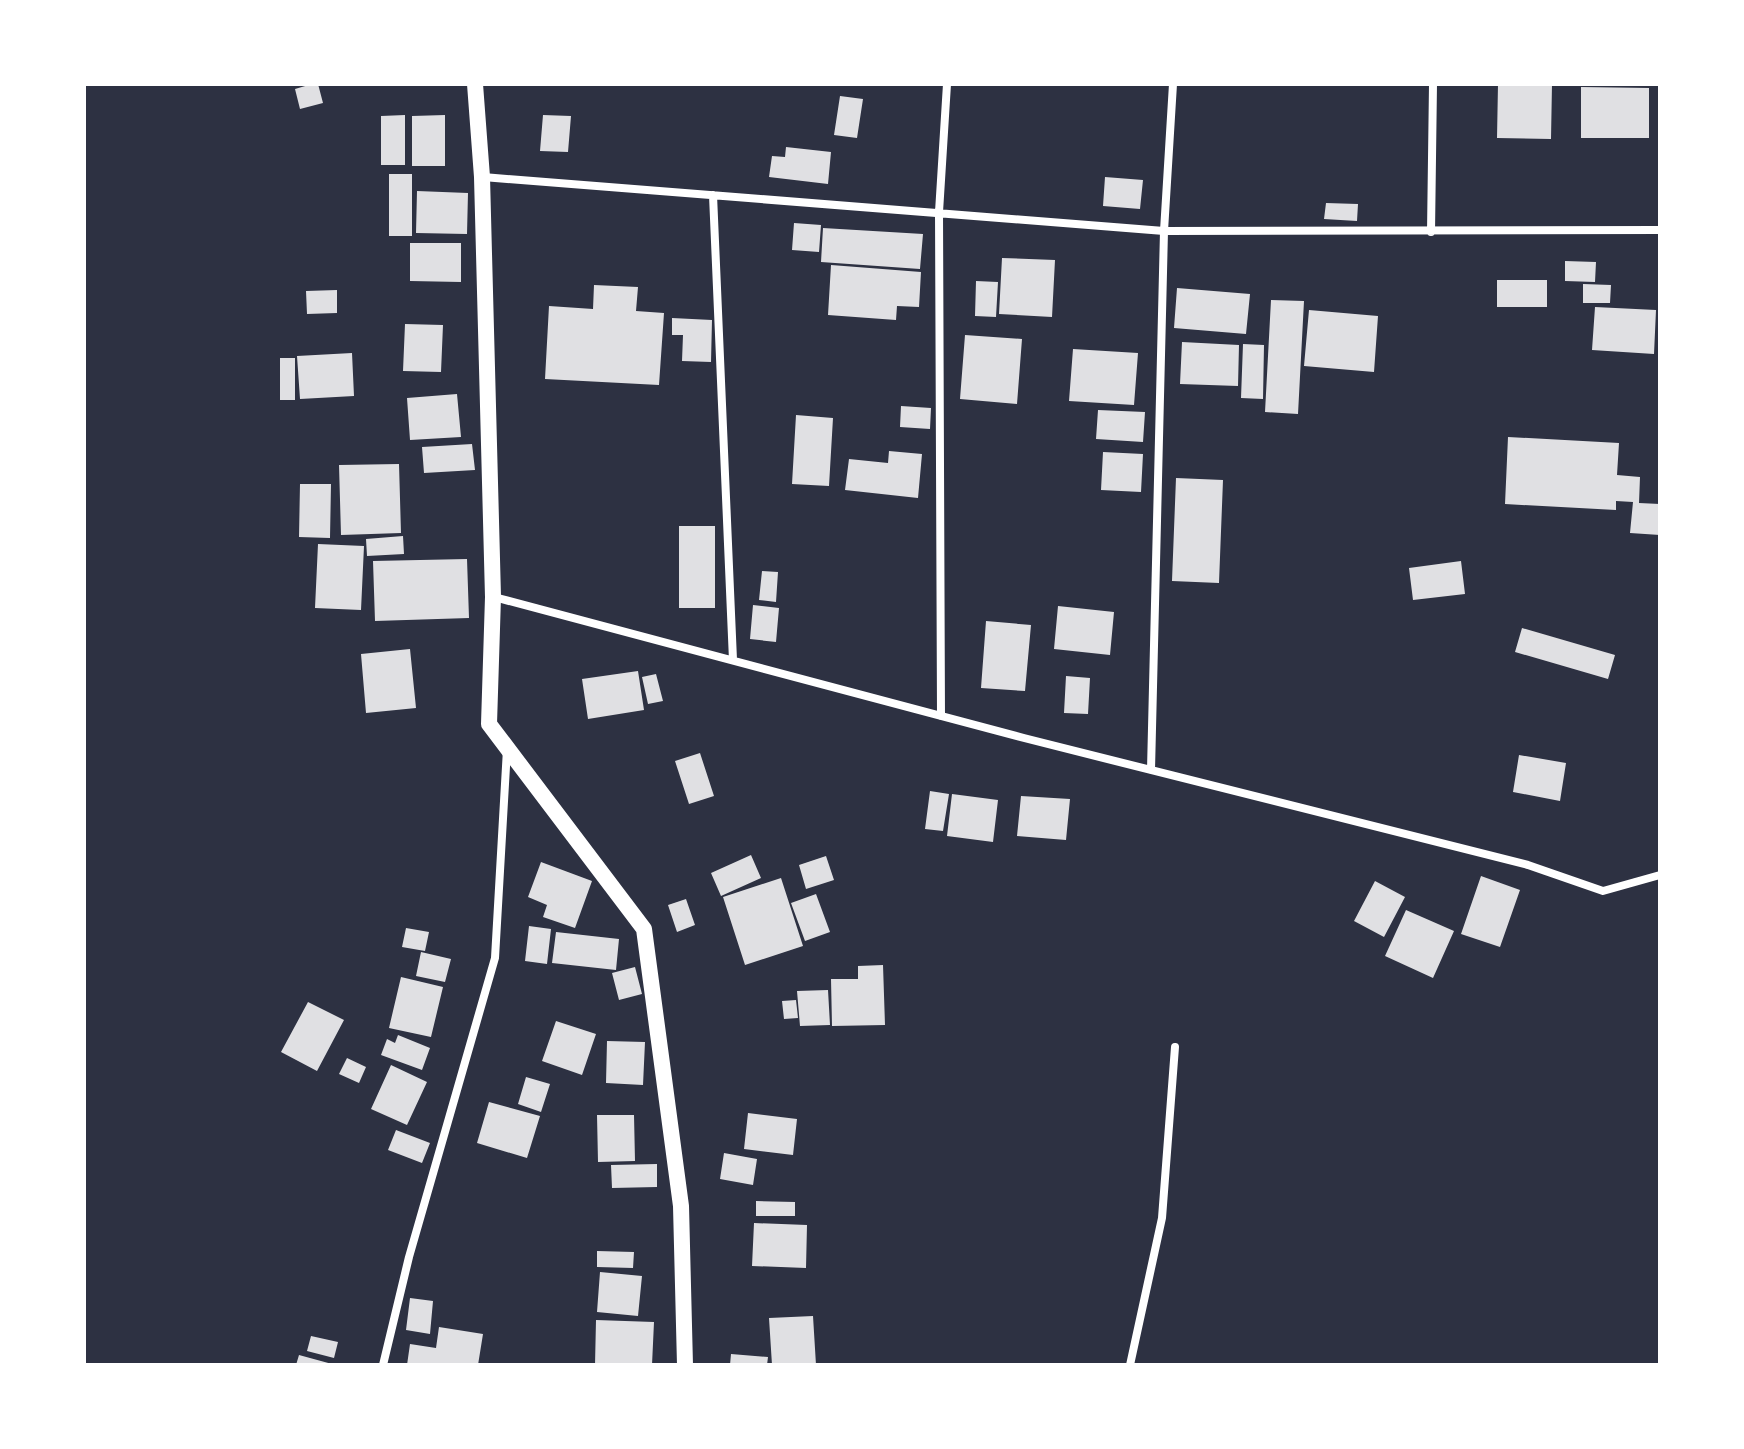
<svg xmlns="http://www.w3.org/2000/svg" width="1744" height="1449" font-family="Cabin,sans-serif">
	<style>
		.building { fill: #e0e0e3 }
		.lines { fill: none; stroke-linecap: round; stroke-linejoin: round }
		.minor { stroke: #fff; stroke-width: 8 }
		.secondary { stroke: #fff; stroke-width: 16 }
	</style>
	<rect width="100%" height="100%" fill="#2d3142"/>
	<path class="building" d="M312,84h6l5,19 -23,6 -5,-20z
		M1498,84h54l-1,55 -54,-1z
		M1581,87l68,1v50h-68z
		M840,96l23,3 -6,39 -23,-3z
		M405,115v50h-24v-49z
		M445,115v51h-33v-50z
		M543,115l28,1 -3,36 -28,-1z
		M786,147l45,5 -3,32 -59,-7 3,-21 13,1z
		M389,174h23v62h-23z
		M1105,177l38,3 -3,29 -37,-3z
		M417,191l51,2 -1,41 -51,-1z
		M1326,203l32,1 -1,17 -33,-2z
		M794,223l27,2 -2,27 -27,-2z
		M823,228l100,6 -3,35 -99,-7z
		M410,243h51v39l-51,-1z
		M1002,258l53,2 -3,57 -53,-3z
		M1565,261l31,1 -1,20 -30,-1z
		M831,265l90,7 -2,35 -22,-1 -1,14 -68,-5z
		M1497,280h50v27h-50z
		M976,281l22,1 -2,35 -21,-1z
		M1583,284l28,1 -1,18h-27z
		M594,285l44,2 -2,24 28,2 -5,72 -114,-6 4,-73 44,3z
		M1177,288l73,6 -4,40 -72,-6z
		M337,290v23l-30,1 -1,-23z
		M1271,300l33,1 -6,113 -33,-2z
		M1595,307l61,3 -2,44 -62,-4z
		M1309,310l69,6 -4,56 -70,-6z
		M672,318l40,2 -1,42 -29,-1 1,-26h-11z
		M405,324l38,1 -2,47 -38,-1z
		M965,335l57,4 -5,65 -57,-5z
		M1182,342l57,3 -1,41 -58,-2z
		M1243,344l21,1 -1,54 -22,-1z
		M1073,349l65,4 -4,52 -65,-4z
		M352,353l2,43 -54,3 -3,-43z
		M280,358h15v42h-15z
		M457,394l4,43 -51,3 -3,-42z
		M901,406l30,2 -1,21 -30,-2z
		M1098,410l47,2 -2,30 -47,-3z
		M796,415l37,3 -4,68 -37,-2z
		M1508,437l111,6 -2,32 23,2 -1,26 21,1v31l-30,-2 3,-31 -17,-1v9l-111,-6z
		M472,444l3,26 -51,3 -2,-26z
		M889,451l33,3 -4,44 -73,-8 4,-31 39,4z
		M1103,452l40,2 -2,38 -40,-2z
		M399,464l2,69 -60,2 -2,-70z
		M1176,478l47,2 -4,103 -47,-2z
		M300,484h31l-1,54 -31,-1z
		M679,526h36v82h-36z
		M403,536l1,18 -37,2 -1,-17z
		M318,544l46,2 -3,64 -46,-2z
		M467,559l2,59 -94,3 -2,-60z
		M1461,561l4,33 -52,6 -4,-32z
		M762,571l16,1 -2,30 -17,-2z
		M753,605l26,3 -3,34 -26,-3z
		M1058,606l56,6 -4,43 -56,-6z
		M986,621l45,4 -6,66 -44,-3z
		M1522,628l93,27 -7,24 -93,-27z
		M410,649l6,59 -50,5 -5,-59z
		M638,671l6,39 -56,9 -6,-40z
		M656,674l7,27 -15,3 -6,-27z
		M1066,676l24,2 -2,36 -24,-1z
		M700,753l14,43 -25,8 -14,-43z
		M1519,755l47,8 -6,38 -47,-9z
		M930,791l19,3 -6,37 -18,-2z
		M952,794l46,6 -5,42 -46,-6z
		M1021,796l49,3 -4,41 -49,-4z
		M751,855l10,23 -40,18 -10,-23z
		M826,856l8,24 -28,9 -7,-24z
		M541,862l51,19 -17,47 -32,-11 4,-12 -19,-8z
		M1481,876l39,14 -20,57 -39,-13z
		M781,878l22,68 -58,19 -22,-68z
		M1375,881l30,16 -21,40 -30,-16z
		M816,894l14,38 -25,9 -14,-38z
		M686,899l9,26 -18,7 -9,-27z
		M1406,910l48,21 -21,47 -48,-22z
		M529,926l22,3 -4,35 -22,-3z
		M406,928l23,4 -4,19 -23,-4z
		M556,932l63,7 -3,31 -64,-7z
		M421,952l30,7 -6,23 -29,-6z
		M883,965l2,60 -53,1 -1,-47h27v-13z
		M635,967l7,27 -23,6 -7,-27z
		M401,977l42,10 -12,50 -42,-9z
		M828,990l2,35 -30,1 -3,-35z
		M796,1000l2,18 -14,1 -2,-18z
		M308,1002l36,18 -27,51 -36,-19z
		M556,1021l40,13 -14,41 -40,-14z
		M398,1035l32,13 -8,22 -41,-15 6,-16 8,4z
		M607,1041l38,1 -2,43 -37,-2z
		M347,1058l19,9 -7,16 -20,-9z
		M391,1065l36,17 -20,43 -36,-16z
		M526,1077l24,7 -9,28 -23,-8z
		M489,1102l51,14 -13,42 -50,-15z
		M748,1113l49,6 -4,36 -49,-6z
		M597,1115h37l1,46 -37,1z
		M396,1130l34,13 -8,20 -34,-13z
		M724,1153l33,6 -4,26 -33,-6z
		M657,1164v23l-45,1 -1,-23z
		M756,1201l39,1v14h-39z
		M754,1223l53,2 -1,43 -54,-2z
		M597,1251l37,1 -1,16 -36,-1z
		M600,1272l42,4 -4,40 -41,-4z
		M410,1298l23,3 -3,33 -24,-4z
		M813,1316l3,49h-44l-3,-47z
		M596,1320l58,2 -2,43h-57z
		M439,1327l44,7 -5,31h-71l3,-21 26,4z
		M311,1336l27,6 -4,16 -27,-7z
		M731,1354l37,3 -1,8h-37z
		M299,1355l33,9v1h-36z"/>
	<g class="lines">
		<path class="minor" d="M483,177l681,54 496,-1
			M713,195l20,465
			M1431,232l2,-148
			M494,597l530,141 504,127 75,26 57,-16
			M941,716l-2,-504 8,-128
			M1151,770l13,-539 9,-147
			M383,1365l26,-108 86,-299 12,-209
			M1130,1365l32,-147 13,-171"/>
		<path class="secondary" d="M475,84l7,93 11,420 -4,127 155,205 37,277 4,159"/>
	</g>
	<rect width="1744" height="1449" fill="none" stroke="#ffffff" stroke-width="172"/>
</svg>
